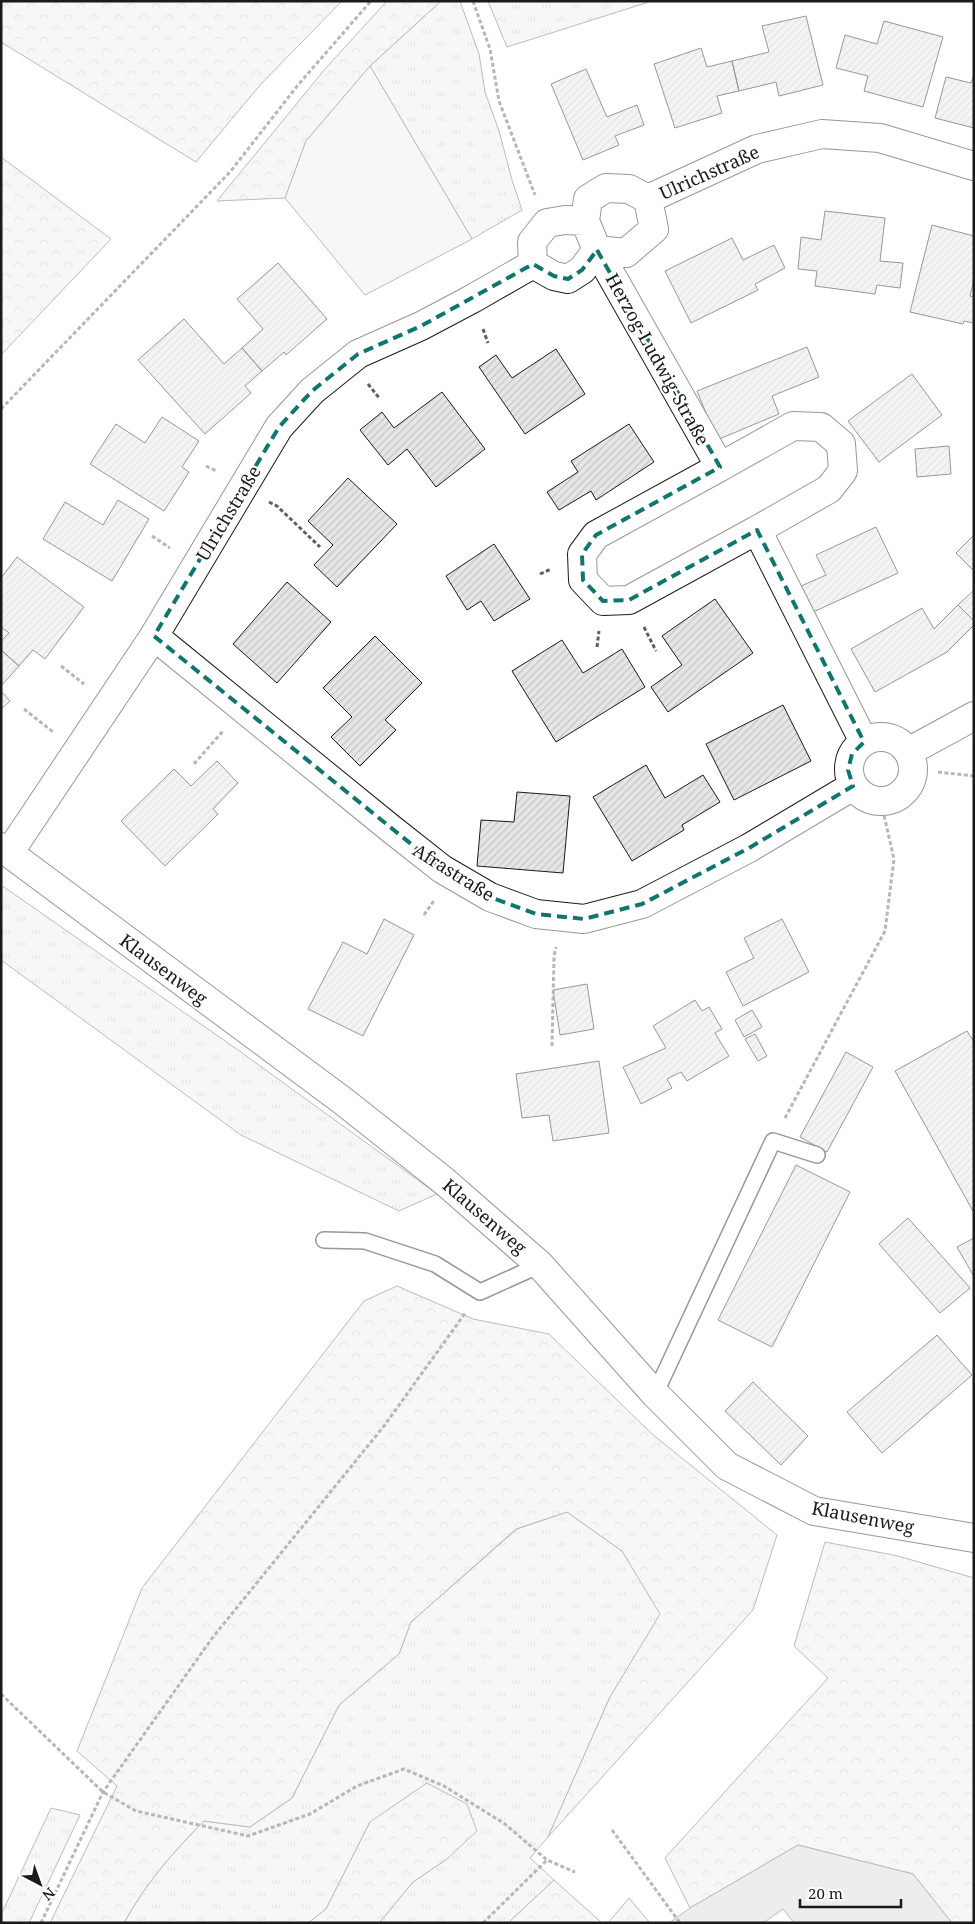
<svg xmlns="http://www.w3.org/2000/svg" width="975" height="1924" font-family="'Noto Serif',serif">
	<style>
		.grass { fill: url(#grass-tufts); stroke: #6a6a6a }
		.forest { fill: url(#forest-crowns); stroke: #6a6a6a }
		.pitch { fill: #ededed; stroke: #6a6a6a }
		.water { fill: #d7d7d7; stroke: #6a6a6a }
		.building { fill: url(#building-hatch); stroke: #1a1a1a }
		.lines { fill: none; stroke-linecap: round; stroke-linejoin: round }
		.lane-casing { stroke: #1a1a1a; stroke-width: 18 }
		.street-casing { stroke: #1a1a1a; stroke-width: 30 }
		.path { stroke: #5f5f5f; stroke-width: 3; stroke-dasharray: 4 2.5; stroke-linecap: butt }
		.lane { stroke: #fff; stroke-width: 15 }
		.street { stroke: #fff; stroke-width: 28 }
		.marked { fill: none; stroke: #0f766e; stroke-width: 4; stroke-dasharray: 10 6; stroke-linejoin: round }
		.labels { text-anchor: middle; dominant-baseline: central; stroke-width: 4; stroke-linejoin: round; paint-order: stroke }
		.street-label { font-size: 18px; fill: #1a1a1a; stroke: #fff }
	</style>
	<defs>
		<pattern id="grass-tufts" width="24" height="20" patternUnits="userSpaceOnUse" patternTransform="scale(1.25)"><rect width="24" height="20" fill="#ededed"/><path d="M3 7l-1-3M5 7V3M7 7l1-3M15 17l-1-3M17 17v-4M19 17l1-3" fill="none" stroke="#cbcbcb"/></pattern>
		<pattern id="forest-crowns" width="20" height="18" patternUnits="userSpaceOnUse" patternTransform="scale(1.25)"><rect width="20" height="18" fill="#ededed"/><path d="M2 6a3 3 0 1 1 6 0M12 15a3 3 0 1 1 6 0" fill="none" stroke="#cbcbcb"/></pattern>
		<pattern id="building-hatch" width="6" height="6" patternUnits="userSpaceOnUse" patternTransform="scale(1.25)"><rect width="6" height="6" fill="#e6e6e6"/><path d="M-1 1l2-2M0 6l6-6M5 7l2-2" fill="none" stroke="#c5c5c5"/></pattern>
	</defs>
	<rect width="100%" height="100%" fill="#fff"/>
	<path class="grass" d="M441,1h19l19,53 6,38 14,39 13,49 10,30 -50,29 -102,-173z
		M488,1h164l-145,46z
		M1,885l237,165 199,144 -38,17 -158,-76 -240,-175z
		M567,1512l55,39 39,63 -51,83 -62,140 -18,21 24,22 -46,43h-129l34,-41 34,-23 -77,-37 -44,87 -18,14h-184c21,-39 49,-71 80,-102l46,6 42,-29 47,-93 60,-51 12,-32 106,-93z
		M51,1808l29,7 -51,108h-28v-8z"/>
	<path class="forest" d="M1,1h341l-81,83 -65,78 -195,-120z
		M387,1h54l-71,65 -64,75 -21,57 -68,3 108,-132z
		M1,157l110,82 -110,116z
		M397,1286l76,33 76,15 103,100 125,101 -24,75 -205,227 62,-140 50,-83 -38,-63 -55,-39 -51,17 -105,93 -12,32 -60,51 -47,93 -42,29 -46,-6c-31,31 -59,63 -80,102h-74l67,-137 -40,-35 65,-163 222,-287z
		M825,1542l73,14 76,22v345h-22l-39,-49 -115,-29 -108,63 -25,-50 163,-180 -34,-32z
		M427,1783l40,21 10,27 -30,28 -34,23 -34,41h-71l18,-14 44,-87z
		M554,1880l48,43h-94z
		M629,1898l21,25h-42z"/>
	<path class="pitch" d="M370,66l102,173 -107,56 -80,-97 21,-57z"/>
	<path class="water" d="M798,1845l115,29 39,49h-158l-11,-14 -20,14h-94l21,-15z"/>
	<path class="building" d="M806,16l17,69 -44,11 -3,-14 -37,9 -7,-30 37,-9 -7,-26z
		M884,21l59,16 -20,70 -59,-16 4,-15 -32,-8 9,-33 32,9z
		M701,48l6,19 25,-6 7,30 -22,5 5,17 -47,15 -21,-64z
		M586,69l21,48 30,-12 7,20 -29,11 4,9 -36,15 -32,-76z
		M974,75v53l-39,-10 11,-41 25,6z
		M825,211l60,7 -5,43 23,2 -3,25 -23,-3 -2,9 -60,-8 2,-15 -19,-2 3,-32 20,3z
		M932,225l42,11v44l-4,16 4,1v26l-10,-2 -1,3 -53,-12z
		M732,238l11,22 31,-15 11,23 -30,16 3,6 -67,33 -26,-52z
		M278,263l49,56 -41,36 -2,-3 -22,19 -20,-23 21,-19 -26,-30z
		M184,319l40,45 18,-16 20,23 -17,15 6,7 -46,41 -67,-74z
		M807,347l12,30 -47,19 7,18 -62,26 -20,-49z
		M556,349l29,45 -60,40 -46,-67 17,-12 16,23z
		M912,374l30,41 -63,47 -31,-41z
		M442,392l43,57 -49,38 -29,-38 -19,16 -28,-35 22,-18 12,16z
		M162,417l37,24 -17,26 7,5 -25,39 -74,-47 26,-40 29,19z
		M629,424l25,38 -58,38 -5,-9 -32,19 -12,-18 31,-20 -7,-11z
		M949,446l2,28 -34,3 -2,-28z
		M348,478l49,46 -60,63 -23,-22 19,-20 -25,-24z
		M118,500l31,19 -37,62 -69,-42 22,-37 38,23z
		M876,527l22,46 -87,40 -12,-26 27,-12 -10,-20z
		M974,535v36l-18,-18z
		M494,544l36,55 -36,22 -13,-20 -14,9 -21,-34z
		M17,557l67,50 -39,52 -12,-9 -14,16 -18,-16v-9l8,-8 -8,-6v-49z
		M287,582l44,40 -54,61 -44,-39z
		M974,590v31l-16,-16z
		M715,599l38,54 -85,59 -17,-25 31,-22 -20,-29z
		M958,605l16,16v4l-27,27 -72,40 -24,-43 71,-41 12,21z
		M375,636l47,47 -37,37 11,10 -36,36 -29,-29 21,-20 -29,-29z
		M562,640l21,33 39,-24 23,38 -89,55 -44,-71z
		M1,650l18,16 -18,20z
		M1,691l9,10 -9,8z
		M783,705l28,56 -77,39 -28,-56z
		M217,761l21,22 -25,26 5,5 -53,52 -44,-45 53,-52 17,17z
		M646,765l19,33 38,-23 17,27 -38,23 2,5 -52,31 -39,-64z
		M517,792l53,4 -7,77 -86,-7 4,-46 33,2z
		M384,919l30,16 -51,101 -55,-27 35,-67 24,12z
		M782,919l27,53 -66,34 -17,-34 28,-14 -10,-20z
		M587,984l7,45 -34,6 -7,-45z
		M695,1000l7,11 7,-4 13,22 -7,4 14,23 -42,25 -6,-9 -14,7 5,9 -31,16 -18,-37 43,-19 -13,-22z
		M752,1010l10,17 -18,10 -9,-17z
		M967,1031l7,11v171l-79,-142z
		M755,1034l12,22 -9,5 -13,-22z
		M846,1052l27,15 -46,85 -27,-15z
		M599,1061l10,72 -56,8 -4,-26 -27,3 -6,-44z
		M796,1165l54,27 -78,155 -54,-27z
		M908,1218l62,70 -30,25 -61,-69z
		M974,1238v36l-1,1 -16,-28z
		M937,1335l35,40 -90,78 -35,-41z
		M753,1382l55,54 -27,29 -56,-54z"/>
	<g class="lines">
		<defs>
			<path id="lane" d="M324,1240l41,1 70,23 45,28 60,-27
				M655,1394l118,-253 44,14"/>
			<path id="street" d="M606,188l23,1 19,10 6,30 -28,24 -29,-3 -12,-29 3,-22z
				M648,199l109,-50 65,-15 58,4 94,28
				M533,264l21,12 14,3 14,-9 15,-20 123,217 -124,68 -14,19 1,26 20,21 26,-1 128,-70
				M720,467l73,-41 28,1 20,17 2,27 -14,18 -72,41 107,212
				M154,636l236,192 52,41 48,28 46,17 48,5 58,-15 107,-56 104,-62
				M849 769a32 32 0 1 1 64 0a32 32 0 1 1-64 0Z
				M908,752l66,-36
				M1,847l342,254 101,80 96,84 115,129 72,72 87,45 160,27
				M9,853l145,-217 125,-209 33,-36 46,-37 63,-28 51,-27 61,-35 -1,-22 15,-19 18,-3 20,1"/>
		</defs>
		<use href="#lane" class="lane-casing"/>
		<use href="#street" class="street-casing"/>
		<path class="path" d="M473,1l17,48 9,52 36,94
			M483,329l5,14
			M368,384l12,15
			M1,409l229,-237 68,-87 73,-84
			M206,466l10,5
			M269,502l8,4 43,41
			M152,536l18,12
			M540,574l11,-5
			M644,627l12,24
			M597,647l2,-16
			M61,666l23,18
			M24,709l29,23
			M194,764l29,-33
			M938,772l36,4
			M424,915l11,-16
			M552,1046l2,-89 2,-10
			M785,1118l100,-187 9,-72 -13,-57
			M1,1694l102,98 33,19 112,25 62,-22 47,-28 47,-17 40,17 61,38 42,36 28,12
			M612,1830l68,93
			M41,1923l62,-131 110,-155 171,-211 82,-114
			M483,1923l64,-63"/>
		<use href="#lane" class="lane"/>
		<use href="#street" class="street"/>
	</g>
	<path d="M0 0H975V1924H0ZM597,250l123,217 -124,68 -14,19 1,26 20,21 26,-1 128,-70 107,212 -12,12 -4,16 5,16 -104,62 -107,56 -58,15 -48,-5 -46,-17 -48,-28 -288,-233 125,-209 33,-36 46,-37 63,-28 112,-62 21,12 14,3 14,-9z" fill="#fff" fill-opacity=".55" fill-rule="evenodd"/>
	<path class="marked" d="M597,250l123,217 -124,68 -14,19 1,26 20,21 26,-1 128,-70 107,212 -12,12 -4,16 5,16 -104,62 -107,56 -58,15 -48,-5 -46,-17 -48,-28 -288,-233 125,-209 33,-36 46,-37 63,-28 112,-62 21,12 14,3 14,-9z"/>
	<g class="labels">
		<g class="street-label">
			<text transform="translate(709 172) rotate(-24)">Ulrichstraße</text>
			<text transform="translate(658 359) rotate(61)">Herzog-Ludwig-Straße</text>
			<text transform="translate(228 513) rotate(-59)">Ulrichstraße</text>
			<text transform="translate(454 872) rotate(32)">Afrastraße</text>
			<text transform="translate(164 969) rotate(37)">Klausenweg</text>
			<text transform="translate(485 1216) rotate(41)">Klausenweg</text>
			<text transform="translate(863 1517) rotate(11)">Klausenweg</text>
		</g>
	</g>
	<rect width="975" height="1924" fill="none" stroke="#1a1a1a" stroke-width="5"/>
	<g transform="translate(40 1884) rotate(139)" stroke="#ffffff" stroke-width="4" paint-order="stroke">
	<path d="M0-4L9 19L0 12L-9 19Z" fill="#1a1a1a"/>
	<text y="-8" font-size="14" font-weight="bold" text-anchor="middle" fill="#1a1a1a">N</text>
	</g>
	<path d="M800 1899v8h101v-8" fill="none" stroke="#1a1a1a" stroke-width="2.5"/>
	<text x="808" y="1899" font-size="15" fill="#1a1a1a" stroke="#ffffff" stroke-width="4" paint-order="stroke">20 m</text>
</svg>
